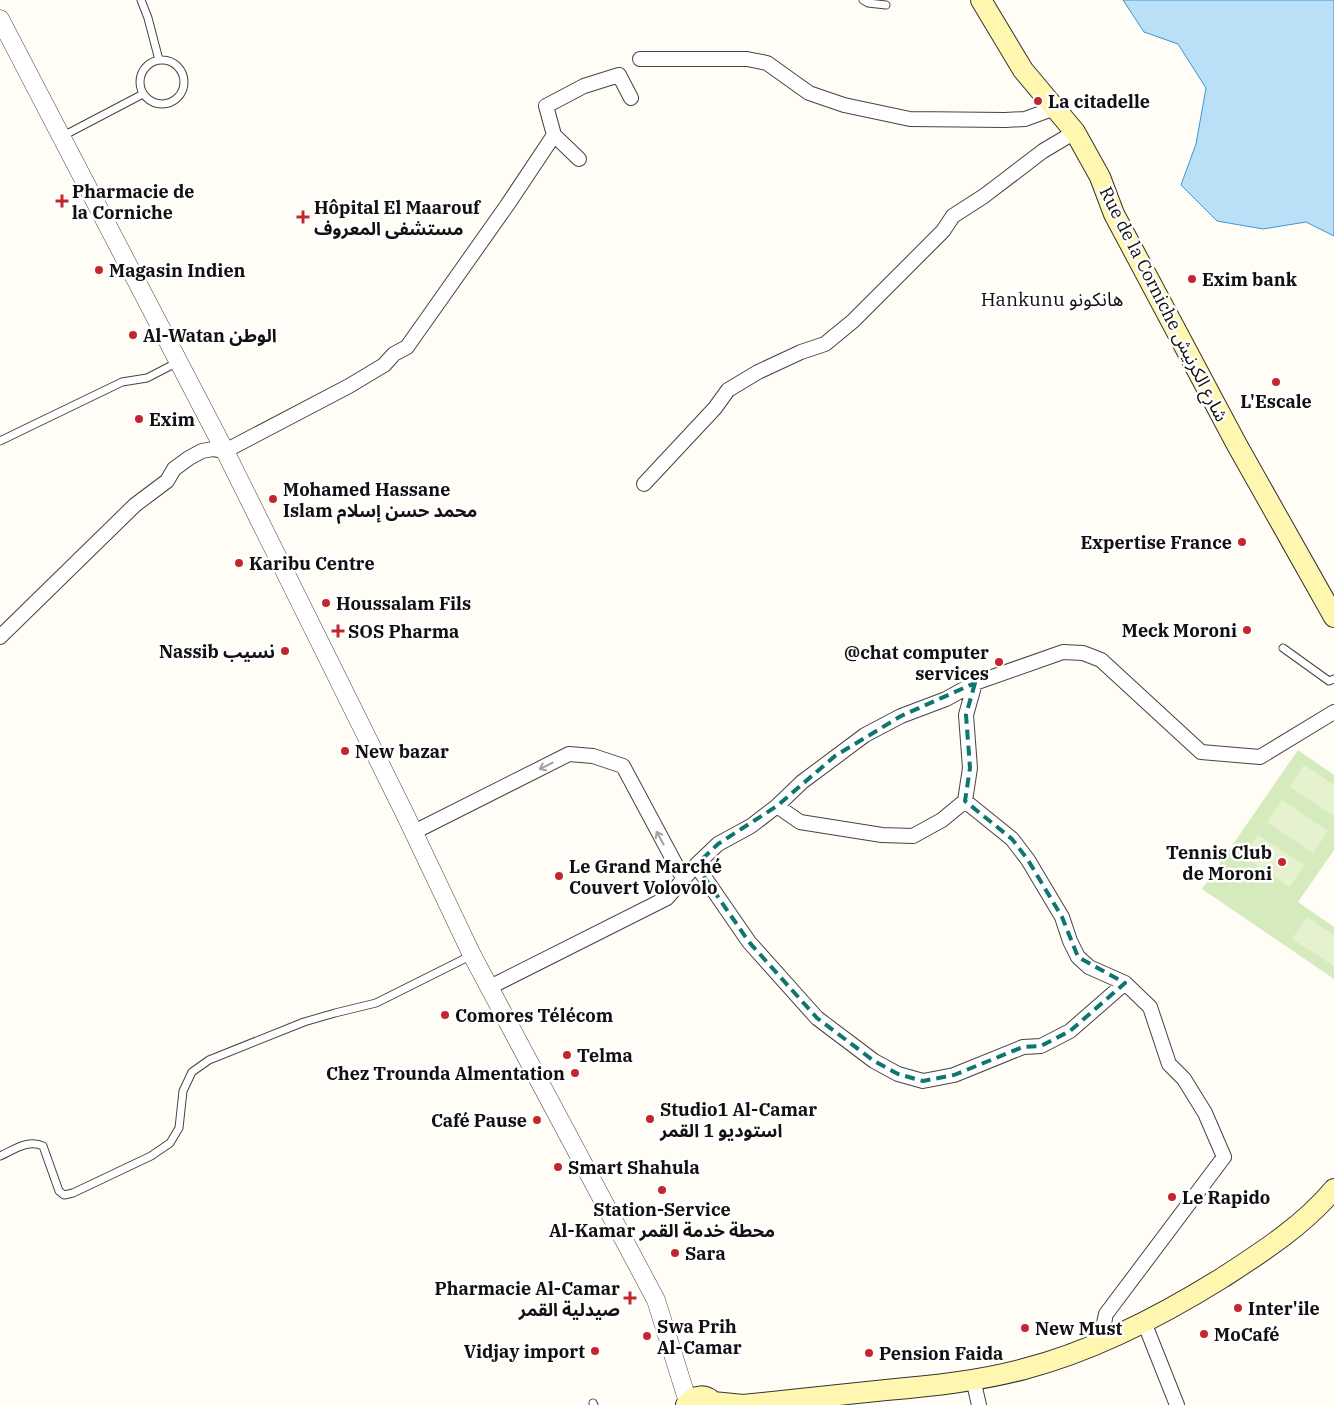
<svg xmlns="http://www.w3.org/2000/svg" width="1334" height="1405" font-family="'IBM Plex Serif','Noto Sans Arabic',serif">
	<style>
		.green { fill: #d5ebbd }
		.pitch { fill: #e6f2cf }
		.water { fill: #b9e0f7; stroke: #3f96cf }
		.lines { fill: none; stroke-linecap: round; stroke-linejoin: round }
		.service-casing { stroke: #444; stroke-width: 9 }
		.minor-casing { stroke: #444; stroke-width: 16 }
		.tertiary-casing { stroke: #444; stroke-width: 19 }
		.secondary-casing { stroke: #333; stroke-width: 22 }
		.service { stroke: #fff; stroke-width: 7 }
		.minor { stroke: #fff; stroke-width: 14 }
		.tertiary { stroke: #fff; stroke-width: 18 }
		.secondary { stroke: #fff6b0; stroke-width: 20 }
		.oneway { stroke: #a0a0a0 }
		.marked { fill: none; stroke: #0f766e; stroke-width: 4; stroke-dasharray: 10 6; stroke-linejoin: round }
		.poi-dot { fill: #c4262e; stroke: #fff; stroke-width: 2 }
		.labels { text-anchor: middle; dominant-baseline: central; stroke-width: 5; stroke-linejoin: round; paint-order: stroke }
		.poi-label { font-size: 18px; font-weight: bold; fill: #111; stroke: #fff; text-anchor: start }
		.street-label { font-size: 18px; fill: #111; stroke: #fff }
		.neighbourhood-label { font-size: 19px; fill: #111; stroke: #fff }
	</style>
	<rect width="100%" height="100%" fill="#fffdf5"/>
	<path class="green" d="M1298,750l36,25v75l-36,52 36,25v52l-132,-90z"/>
	<path class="pitch" d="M1304,765l30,20v31l-44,-29z
		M1282,800l46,31 -15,22 -46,-31z
		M1258,835l46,30 -14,22 -47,-31z
		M1307,917l27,18v31l-42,-27z"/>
	<path class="water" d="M1123,0h211v236l-28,-14 -43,7 -46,-8 -36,-36 15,-41 10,-56 -28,-44 -34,-12z"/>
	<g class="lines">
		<defs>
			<path id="service" d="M141,0l7,18 11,42
				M863,0l5,3 18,2
				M140 82a22 22 0 1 1 44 0a22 22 0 1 1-44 0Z
				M61,137l82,-43
				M0,441l122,-59 25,-4 31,-16
				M1283,648l46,33 5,-2
				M0,1156c14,-6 28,-17 43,-10l16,45 5,4 9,-2 78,-37 19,-13 9,-15 4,-37 9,-19 17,-12 95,-38 31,-9 41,-10 96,-48
				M593,1403l1,2"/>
			<path id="minor" d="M640,59h107l20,4 42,30 35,12 66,14 95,1 20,-1 30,-11
				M554,135l25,24
				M644,484l71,-76 13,-18 30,-18 43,-20 24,-8 28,-23 90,-90 10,-15 31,-20 59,-45 32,-19
				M0,637l135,-132 32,-24 7,-12 15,-11 13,-7 11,-2 12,2 124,-65 35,-21 10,-11 13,-7 101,-143 46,-69 -8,-29 38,-20 35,-11 12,23
				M965,801l47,38 16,21 34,57 8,24 8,16 11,10 36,16 25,24 19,57 15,15 21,34 19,44 -118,157 -6,28
				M777,806l23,16 82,13 31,1 29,-16 23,-19 5,-33 -4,-53 9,-32
				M414,832l155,-78 24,2 30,10 61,114
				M696,865l53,77 68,76 57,43 24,13 25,7 31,-6 69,-28 18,-1 29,-15 55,-48
				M490,987l177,-89 29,-33 22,-21 33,-18 26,-20 25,-24 63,-47 36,-19 45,-17 29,-16 88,-31 20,1 18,7 100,92 59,5 74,-45
				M1144,1322l33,83
				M973,1379l6,26"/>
			<path id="tertiary" d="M0,19l225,432 179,361 68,143 184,345 32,102"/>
			<path id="secondary" d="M981,0l42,70 52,62 25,45 14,37 123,231 97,172
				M713,1402l30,3c48,-5 95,-10 143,-15 46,-4 93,-9 138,-21 70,-18 137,-53 198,-91 40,-26 81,-52 112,-89
				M686,1405c8,-11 21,-12 29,0"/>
		</defs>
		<use href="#service" class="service-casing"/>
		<use href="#minor" class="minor-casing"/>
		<use href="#tertiary" class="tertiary-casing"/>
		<use href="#secondary" class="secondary-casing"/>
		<use href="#service" class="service"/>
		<use href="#minor" class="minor"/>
		<use href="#tertiary" class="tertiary"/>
		<use href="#secondary" class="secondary"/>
	</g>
	<defs><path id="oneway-shaft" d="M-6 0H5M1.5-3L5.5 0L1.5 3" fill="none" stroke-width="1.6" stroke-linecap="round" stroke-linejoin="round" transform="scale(1.25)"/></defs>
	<g class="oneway">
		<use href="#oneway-shaft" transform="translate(546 766) rotate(153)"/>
		<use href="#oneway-shaft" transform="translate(660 838) rotate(-119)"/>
	</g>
	<path class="marked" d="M975,683l-9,32 4,53 -5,33 47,38 16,21 34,57 16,40 47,26 -55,48 -29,15 -18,1 -69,28 -31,6 -25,-7 -24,-13 -57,-43 -68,-76 -53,-77 22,-21 59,-38 58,-50 66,-40z"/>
	<g class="poi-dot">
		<circle cx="1038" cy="101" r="5"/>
		<path d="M59.5 193.5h5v5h5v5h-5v5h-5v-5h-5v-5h5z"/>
		<path d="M300.5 209.5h5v5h5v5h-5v5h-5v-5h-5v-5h5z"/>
		<circle cx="99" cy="270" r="5"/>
		<circle cx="1192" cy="279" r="5"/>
		<circle cx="133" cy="335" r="5"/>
		<circle cx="1276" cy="382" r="5"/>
		<circle cx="139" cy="419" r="5"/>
		<circle cx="273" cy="499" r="5"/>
		<circle cx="1242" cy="542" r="5"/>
		<circle cx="239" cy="563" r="5"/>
		<circle cx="326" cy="603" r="5"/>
		<circle cx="1247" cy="630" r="5"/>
		<path d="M335.5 623.5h5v5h5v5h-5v5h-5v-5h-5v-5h5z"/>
		<circle cx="285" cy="651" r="5"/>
		<circle cx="999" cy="662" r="5"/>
		<circle cx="345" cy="751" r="5"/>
		<circle cx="1282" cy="862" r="5"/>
		<circle cx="559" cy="876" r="5"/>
		<circle cx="445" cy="1015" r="5"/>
		<circle cx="567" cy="1055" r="5"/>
		<circle cx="575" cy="1073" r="5"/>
		<circle cx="650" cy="1119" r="5"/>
		<circle cx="537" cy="1120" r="5"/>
		<circle cx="558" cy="1167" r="5"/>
		<circle cx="662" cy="1190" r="5"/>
		<circle cx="1172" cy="1197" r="5"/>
		<circle cx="675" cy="1253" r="5"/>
		<path d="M627.5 1290.5h5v5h5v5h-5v5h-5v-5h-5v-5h5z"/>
		<circle cx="1238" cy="1308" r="5"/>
		<circle cx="1025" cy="1328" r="5"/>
		<circle cx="1204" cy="1334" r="5"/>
		<circle cx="647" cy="1336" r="5"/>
		<circle cx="595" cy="1351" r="5"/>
		<circle cx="869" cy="1353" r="5"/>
	</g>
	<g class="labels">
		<g class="poi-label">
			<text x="1048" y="101">La citadelle</text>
			<text x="72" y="191">Pharmacie de<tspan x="72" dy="21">la Corniche</tspan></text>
			<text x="314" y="207">Hôpital El Maarouf<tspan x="314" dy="21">مستشفى المعروف</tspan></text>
			<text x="109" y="270">Magasin Indien</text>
			<text x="1202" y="279">Exim bank</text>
			<text x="143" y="335">Al-Watan الوطن</text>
			<text x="1276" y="401" text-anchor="middle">L'Escale</text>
			<text x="149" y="419">Exim</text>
			<text x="283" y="489">Mohamed Hassane<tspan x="283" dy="21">Islam محمد حسن إسلام</tspan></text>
			<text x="1232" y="542" text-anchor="end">Expertise France</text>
			<text x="249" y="563">Karibu Centre</text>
			<text x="336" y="603">Houssalam Fils</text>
			<text x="1237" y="630" text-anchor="end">Meck Moroni</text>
			<text x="348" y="631">SOS Pharma</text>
			<text x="275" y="651" text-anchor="end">Nassib نسيب</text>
			<text x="989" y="652" text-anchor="end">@chat computer<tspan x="989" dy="21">services</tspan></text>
			<text x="355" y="751">New bazar</text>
			<text x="1272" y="852" text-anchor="end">Tennis Club<tspan x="1272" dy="21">de Moroni</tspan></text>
			<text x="569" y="866">Le Grand Marché<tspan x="569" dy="21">Couvert Volovolo</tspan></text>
			<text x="455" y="1015">Comores Télécom</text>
			<text x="577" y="1055">Telma</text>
			<text x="565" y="1073" text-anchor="end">Chez Trounda Almentation</text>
			<text x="660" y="1109">Studio1 Al-Camar<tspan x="660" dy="21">استوديو 1 القمر</tspan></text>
			<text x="527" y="1120" text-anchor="end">Café Pause</text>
			<text x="568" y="1167">Smart Shahula</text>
			<text x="1182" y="1197">Le Rapido</text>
			<text x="662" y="1209" text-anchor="middle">Station-Service<tspan x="662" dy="21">Al-Kamar محطة خدمة القمر</tspan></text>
			<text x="685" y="1253">Sara</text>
			<text x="620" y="1288" text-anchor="end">Pharmacie Al-Camar<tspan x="620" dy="21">صيدلية القمر</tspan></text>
			<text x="1248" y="1308">Inter'ile</text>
			<text x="657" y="1326">Swa Prih<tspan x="657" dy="21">Al-Camar</tspan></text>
			<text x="1035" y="1328">New Must</text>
			<text x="1214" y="1334">MoCafé</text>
			<text x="585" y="1351" text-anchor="end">Vidjay import</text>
			<text x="879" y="1353">Pension Faida</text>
		</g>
		<g class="street-label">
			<text transform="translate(1164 304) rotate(63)">Rue de la Corniche شارع الكرنيش</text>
		</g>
		<g class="neighbourhood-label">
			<text x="1052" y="299">Hankunu هانكونو</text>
		</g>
	</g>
</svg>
